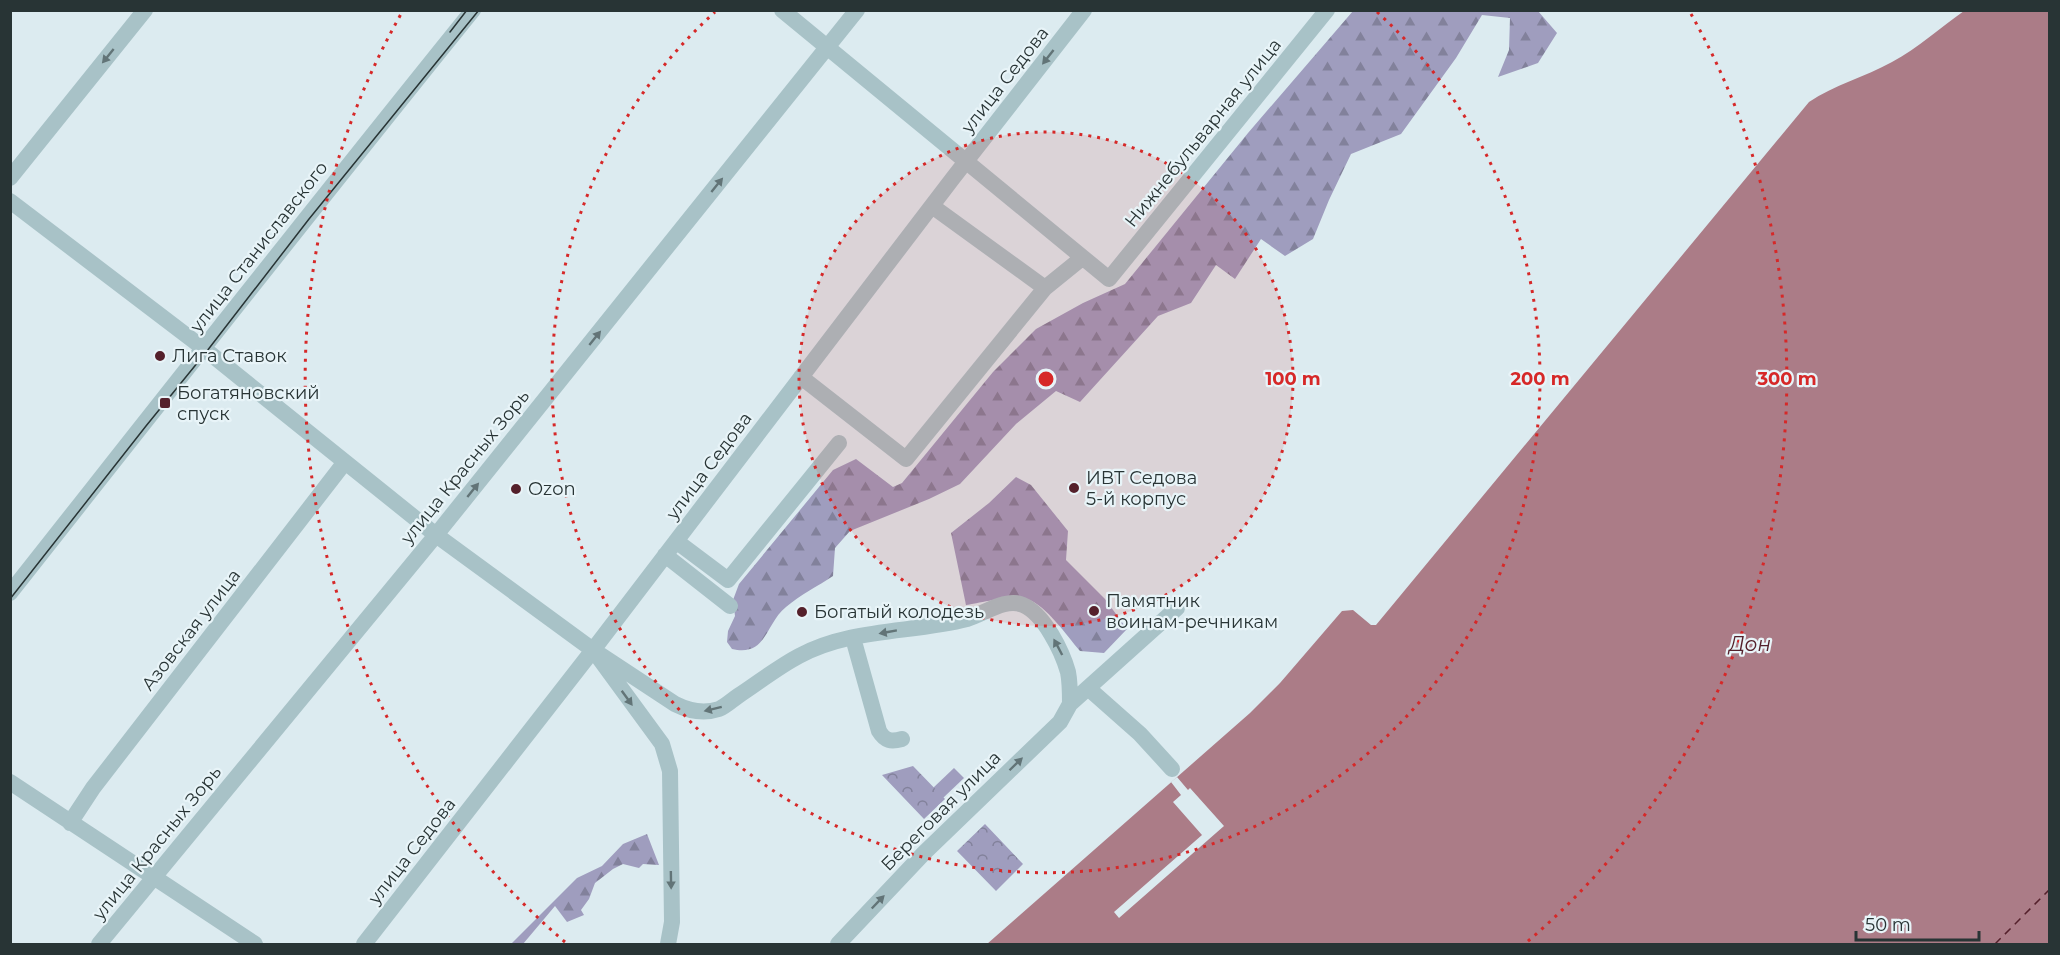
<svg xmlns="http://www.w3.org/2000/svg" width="2060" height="955" font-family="Montserrat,sans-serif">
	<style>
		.grass { fill: #9f9dbe }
		.forest { fill: url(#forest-firs) }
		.park { fill: url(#park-crowns) }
		.water { fill: #ab7c87 }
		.pier { fill: #dcebf0 }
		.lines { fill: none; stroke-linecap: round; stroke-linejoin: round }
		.ferry { stroke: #54202b; stroke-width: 1.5; stroke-dasharray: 8 6; stroke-linecap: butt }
		.minor { stroke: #a8c2c7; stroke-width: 16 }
		.tram { stroke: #283435; stroke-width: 1.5 }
		.oneway { fill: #627477 }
		.ring { fill: none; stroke: #d62828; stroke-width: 3; stroke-dasharray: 3 6 }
		.poi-dot { fill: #54202b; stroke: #e8f4f8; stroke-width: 2 }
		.labels { text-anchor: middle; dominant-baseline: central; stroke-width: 4.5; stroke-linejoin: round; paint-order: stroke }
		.street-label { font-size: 18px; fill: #283435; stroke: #e8f4f8 }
		.poi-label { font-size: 18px; fill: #283435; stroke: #e8f4f8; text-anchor: start }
		.water-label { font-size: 20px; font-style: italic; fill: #54202b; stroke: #e8f4f8 }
		.centre { fill: #d62828; stroke: #e8f4f8; stroke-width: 3 }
		.ring-label { font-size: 18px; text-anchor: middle; font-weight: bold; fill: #d62828; stroke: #e8f4f8; stroke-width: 4.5; stroke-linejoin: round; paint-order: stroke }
	</style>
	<defs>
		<pattern id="forest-firs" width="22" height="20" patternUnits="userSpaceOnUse" patternTransform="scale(1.5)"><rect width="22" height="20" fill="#9f9dbe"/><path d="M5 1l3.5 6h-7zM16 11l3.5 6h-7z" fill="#82819b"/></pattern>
		<pattern id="park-crowns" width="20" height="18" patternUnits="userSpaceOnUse" patternTransform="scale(1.5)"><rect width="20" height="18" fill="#9f9dbe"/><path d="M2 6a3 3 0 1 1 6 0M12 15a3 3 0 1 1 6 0" fill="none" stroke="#82819b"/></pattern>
	</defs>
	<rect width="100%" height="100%" fill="#dcebf0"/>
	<path class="grass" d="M954,768l10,10 -21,20 -10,-10z"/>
	<path class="forest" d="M1353,11h185l19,22 -19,30 -40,14 11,-27 1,-32 -28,-3 -26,43 -55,76 -50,20 -22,46 -16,39 -28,17 -24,-17 -26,40 -19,-14 -25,38 -33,13 -78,86 -24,-11 -40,33 -56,60 -31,15 -79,32 -15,17 -2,28c-15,10 -33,19 -47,31 -21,17 -19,50 -54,42l-5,-7 1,-11 7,-15 -2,-16 6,-16 94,-114 23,-11 37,28 9,-4 91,-111 43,-43 47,-26 42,-19 123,-151z
		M1016,477l15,8 37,46 -2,29 39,39 22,30 -23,24 -24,-2c-14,-16 -33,-45 -53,-52 -12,-5 -47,4 -61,6l-15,-72 38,-30z
		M647,834l12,31 -16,-1 -4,4 -16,-4 -10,5 -18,14 -6,16 -8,11 3,5 -17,7 -12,-16 -32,38h-12l66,-66 25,-12 21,-22z"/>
	<path class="park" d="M913,766l32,33 -21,20 -42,-44z
		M985,824l38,40 -27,27 -39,-40z"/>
	<path class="water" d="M1964,11h85v933h-1062l263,-231 30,-30 62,-72 11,-1 18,15h5l433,-523c25,-17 56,-25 83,-40 26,-14 49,-35 72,-51z"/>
	<path class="pier" d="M1177,777l11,13 2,-2 34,38 -105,92 -5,-6 88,-77 -29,-33 8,-7 -10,-13z"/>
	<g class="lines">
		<path class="ferry" d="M1995,944l55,-55"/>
		<path class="minor" d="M782,10l327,269 218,-269
			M10,178l135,-168
			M10,201l197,150 229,184 157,115 82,54c14,7 29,10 44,5 7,-3 13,-9 19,-13 20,-13 40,-29 61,-40 51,-28 114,-23 168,-37 17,-5 39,-22 56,-14 21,9 39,46 45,67 2,10 2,21 2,32
			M932,206l113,82
			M801,377l105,82 139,-171 37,-30
			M676,541l52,39 111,-137
			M665,555l65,51
			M10,593c154,-195 307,-390 463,-583
			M853,638l26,93c6,10 12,11 23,8
			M599,658l63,86 8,27 2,151 -4,22
			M1088,688l52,46 32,35
			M10,782l245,162
			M70,823l23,-35 252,-326
			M99,944l337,-409 421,-525
			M364,944l229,-294 360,-472 131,-168
			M838,944l86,-91 136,-131 10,-18 107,-96"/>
		<path class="tram" d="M450,32l17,-22
			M10,599l136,-173 61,-75 102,-132 170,-209"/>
	</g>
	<defs><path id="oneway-solid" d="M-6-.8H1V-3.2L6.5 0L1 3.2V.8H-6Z" transform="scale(1.5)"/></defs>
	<g class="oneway">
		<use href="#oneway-solid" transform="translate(108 56) rotate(129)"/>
		<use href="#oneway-solid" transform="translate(1048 57) rotate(128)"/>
		<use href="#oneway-solid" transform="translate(717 185) rotate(-51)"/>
		<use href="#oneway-solid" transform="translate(595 338) rotate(-51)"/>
		<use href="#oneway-solid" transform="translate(473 490) rotate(-51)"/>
		<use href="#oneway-solid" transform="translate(888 632) rotate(170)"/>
		<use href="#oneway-solid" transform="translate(1058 647) rotate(-118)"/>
		<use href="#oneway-solid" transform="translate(627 698) rotate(54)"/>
		<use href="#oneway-solid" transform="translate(713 709) rotate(166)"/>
		<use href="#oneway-solid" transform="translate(1016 764) rotate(-44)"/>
		<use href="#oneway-solid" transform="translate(671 880) rotate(89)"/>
		<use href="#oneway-solid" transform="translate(878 902) rotate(-46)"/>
	</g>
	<circle cx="1046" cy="379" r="247" fill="#d62828" fill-opacity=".12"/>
	<g class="ring">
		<circle cx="1046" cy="379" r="247"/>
		<path d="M1377 12A494 494 0 1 1 715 12"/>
		<path d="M565 942A741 741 0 0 1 401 14M1691 14A741 741 0 0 1 1527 942"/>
	</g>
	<g class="poi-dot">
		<circle cx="160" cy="356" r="6"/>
		<rect x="159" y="397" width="12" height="12" rx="3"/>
		<circle cx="1074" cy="488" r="6"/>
		<circle cx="516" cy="489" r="6"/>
		<circle cx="1094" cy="611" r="6"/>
		<circle cx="802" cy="612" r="6"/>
	</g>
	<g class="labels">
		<g class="street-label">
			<text transform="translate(1005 80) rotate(-52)">улица Седова</text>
			<text transform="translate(1203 133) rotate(-51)">Нижнебульварная улица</text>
			<text transform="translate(259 247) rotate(-52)">улица Станиславского</text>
			<text transform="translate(709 466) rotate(-53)">улица Седова</text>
			<text transform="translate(465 467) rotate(-51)">улица Красных Зорь</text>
			<text transform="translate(191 630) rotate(-52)">Азовская улица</text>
			<text transform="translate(941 811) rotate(-45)">Береговая улица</text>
			<text transform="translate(157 843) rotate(-51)">улица Красных Зорь</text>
			<text transform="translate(412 851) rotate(-52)">улица Седова</text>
		</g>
		<g class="poi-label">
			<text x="172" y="356">Лига Ставок</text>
			<text x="177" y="393">Богатяновский<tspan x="177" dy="21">спуск</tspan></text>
			<text x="1086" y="478">ИВТ Седова<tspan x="1086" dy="21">5-й корпус</tspan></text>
			<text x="528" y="489">Ozon</text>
			<text x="1106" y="601">Памятник<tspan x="1106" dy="21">воинам-речникам</tspan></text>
			<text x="814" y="612">Богатый колодезь</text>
		</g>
		<g class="water-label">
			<text x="1750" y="644">Дон</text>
		</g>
	</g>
	<circle cx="1046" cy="379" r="9" class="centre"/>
	<g class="ring-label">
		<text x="1293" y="385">100 m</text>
		<text x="1540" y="385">200 m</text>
		<text x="1787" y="385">300 m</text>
	</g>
	<rect width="2060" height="955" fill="none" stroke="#283435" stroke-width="24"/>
	<path d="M1856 931v9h123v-9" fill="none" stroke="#283435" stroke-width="3"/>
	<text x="1865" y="931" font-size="18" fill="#283435" stroke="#e8f4f8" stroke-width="4.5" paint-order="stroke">50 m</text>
</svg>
